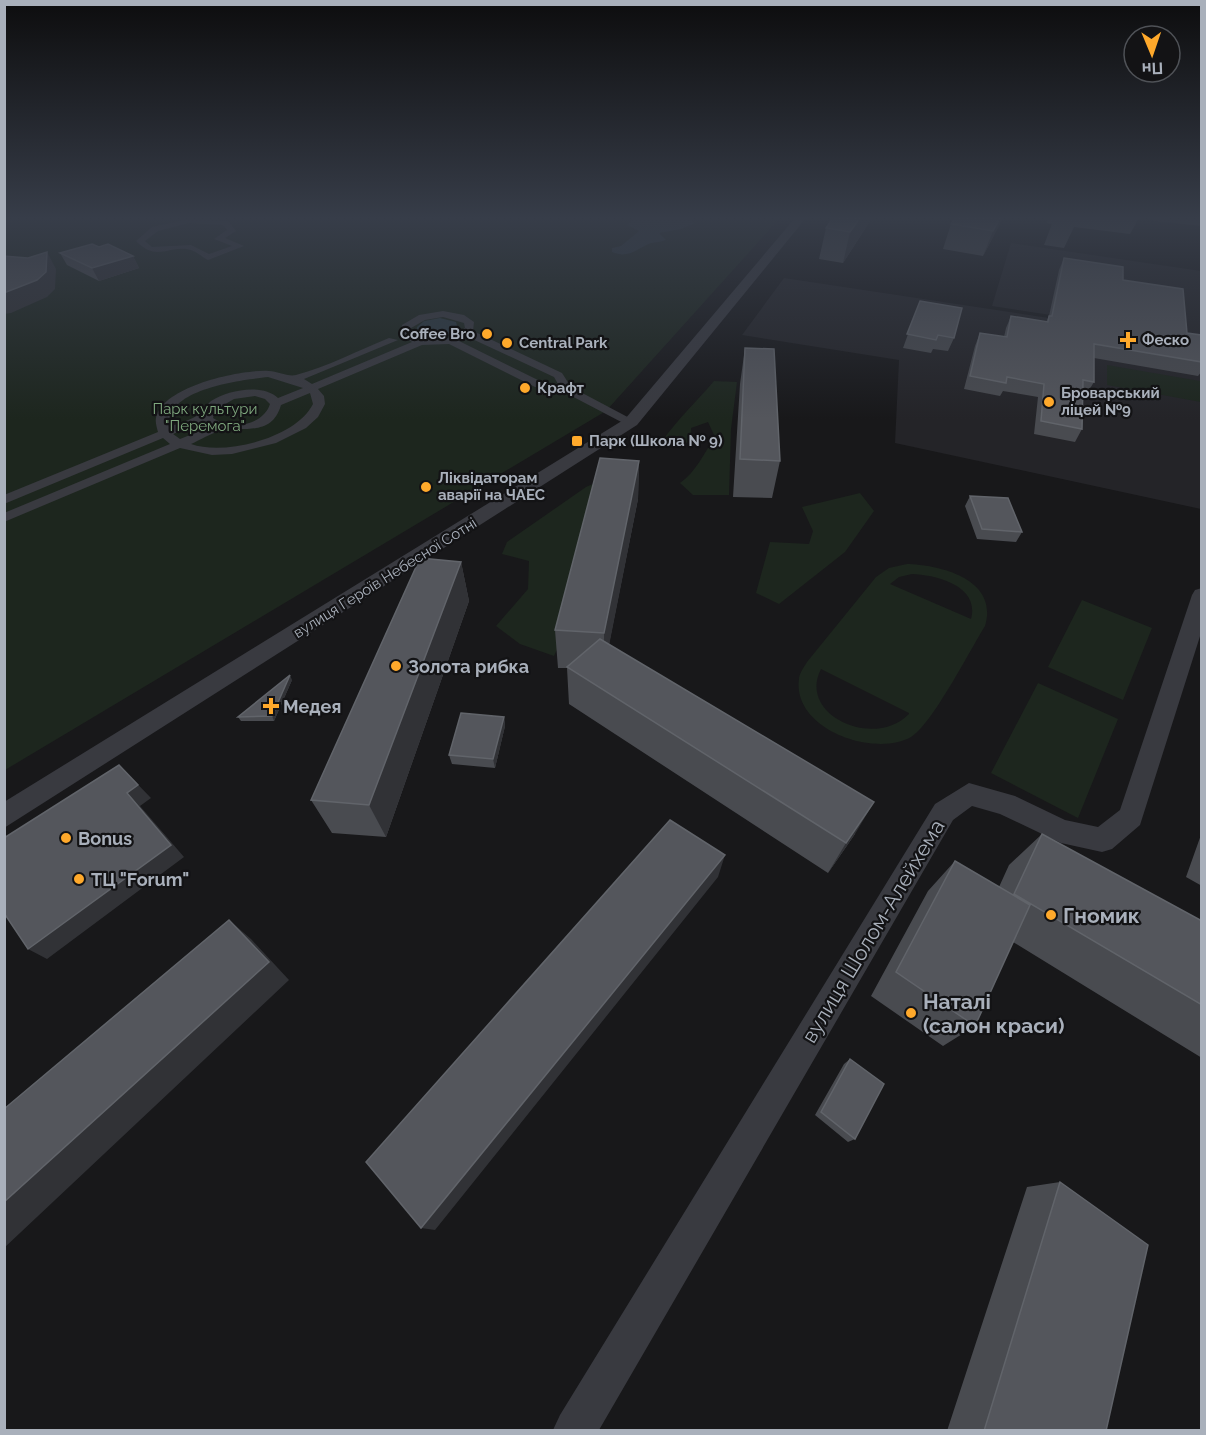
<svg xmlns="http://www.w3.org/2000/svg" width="1206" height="1435" font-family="Raleway,sans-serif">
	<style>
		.built { fill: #242428 }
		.green { fill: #1d261e; fill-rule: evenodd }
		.water { fill: #2c3940 }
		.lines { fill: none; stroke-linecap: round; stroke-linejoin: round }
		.pedestrian { fill: #393a40; fill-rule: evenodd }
		.minor { fill: #393a40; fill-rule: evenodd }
		.wall { fill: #494b50 }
		.shaded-wall { fill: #313236 }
		.building { fill: #54565c; stroke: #61646a; stroke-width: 1.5 }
		.poi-dot { fill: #ffa92b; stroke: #131315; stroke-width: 2 }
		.labels { text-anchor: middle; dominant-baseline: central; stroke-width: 4.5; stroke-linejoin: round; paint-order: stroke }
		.far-poi-label { font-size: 15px; font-weight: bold; fill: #a9b0bb; stroke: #131315; text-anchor: start }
		.far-park-label { font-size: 15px; fill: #7fa87e; stroke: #131315 }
		.far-street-label { font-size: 15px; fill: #a9b0bb; stroke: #131315 }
		.poi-label { font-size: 18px; font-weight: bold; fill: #a9b0bb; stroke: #131315; text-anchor: start }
		.near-poi-label { font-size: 21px; font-weight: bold; fill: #a9b0bb; stroke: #131315; text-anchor: start }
		.near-street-label { font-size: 21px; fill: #a9b0bb; stroke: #131315 }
	</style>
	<rect width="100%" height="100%" fill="#18181a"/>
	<path class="built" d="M1011,243l190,28v67l-209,-32z
		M784,278l417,63v168l-306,-66 4,-83 -157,-25z"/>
	<path class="green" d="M4,218h776l-174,193 -601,359z
		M1107,365l93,16 1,21 -94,-17z
		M714,381l23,1 -6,47 -2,66h-36l-13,-12c16,-11 24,-30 35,-46l-7,-15 -17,6 1,15 -30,-2c16,-22 35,-40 52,-60z
		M604,479l-40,155 -10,22 -34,-12 -24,-18 32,-37 1,-28 -27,-7 5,-12 79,-55z
		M860,493l14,18 -29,41 -66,52 -23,-11 14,-51 39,2 4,-13 -11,-24z
		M907,564c35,1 92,16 78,62 -15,24 -53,99 -74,111 -37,21 -119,-8 -112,-58 0,-5 5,-12 8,-17l69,-85 13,-9zM912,574c25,1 68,12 59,45l-81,-35 9,-7zM821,669l88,44v1c-35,36 -112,1 -88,-45z
		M1082,600l70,28 -29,72 -75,-33z
		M1038,683l80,36 -40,99 -87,-45z"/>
	<path class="water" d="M636,218h50l9,5 -14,6 -22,4 7,7c-6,2 -10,2 -15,3 -15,6 -22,16 -39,9v-4l9,-2 18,-15 -12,-6z
		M440,318l16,4 2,7c-11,9 -29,11 -41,2v-4l7,-6z"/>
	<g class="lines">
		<path class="pedestrian" d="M189,219l39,2 8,10 -11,7 19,8 -36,14c-6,-3 -11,-8 -17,-10 -21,-6 -34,13 -55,-9l16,-14zM189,223l34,2 4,5 -13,9 18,7 -23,8 -18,-9 -39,2 -7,-6 13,-10z
			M443,311l21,4 10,7 -1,9 89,42 9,14 66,35 -10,3 -63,-33 -29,-5 -86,-43 -27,1 -104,44 6,7 1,8 -7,13 -12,11 -30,15 -44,11 -20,1 -32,-7 -176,74v-9l166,-69 -7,-6 -159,66v-9l154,-63c-1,-4 -3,-10 -2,-14 6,-32 86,-49 113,-47 8,0 19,6 27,4 31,-8 63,-25 93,-37l9,2 -94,39 8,5 100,-42 -11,-8 1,-9 17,-10zM443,317l21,6 1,5c-15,14 -37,16 -54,5v-5l14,-8zM468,337l86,40 4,7 -16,-2 -83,-41zM268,377l35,11 -25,10c-16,-15 -50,-8 -67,3 -5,4 -7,11 -11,13 -9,6 -21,9 -31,13 -5,-38 72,-47 99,-50zM310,393l3,11c-17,34 -88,52 -122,40 9,-4 20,-11 30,-13 22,-5 51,6 60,-26zM255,396l10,3 5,5c-7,22 -39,26 -57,14l2,-8 19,-11zM203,422l7,5 -30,12 -7,-5z"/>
		<path class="minor" d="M795,218h11l-169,207 -633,403v-26l621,-383z
			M1150,218l52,2v6l-47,-5z
			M1202,588v42l-62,195 -28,24 -10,3 -41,-9 -61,-29 -28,-8 -19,14 -354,610h-46l7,-15 375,-611 34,-21 46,13 50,24 33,7 22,-17 72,-215 3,-5z"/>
	</g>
	<path class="wall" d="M872,218l-29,45 -24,-4 7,-31z
		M1003,218l-20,38 -40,-7 8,-25z
		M1048,218h91l-9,16 -56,-7 -10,21 -20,-3 8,-21 -5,-1z
		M60,253l73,3 6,12 -40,13 -32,-16z
		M1064,258l59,22 64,53 15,5v33l-4,5 -104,-18v24l-8,13h-3l-1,34 -7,13 -41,-8 4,-37 -35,-6 -3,5 -36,-7 11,-43 5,-13 24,4 2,-9 5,-12 35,6 3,-6 10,-46z
		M920,301l34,37 -6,13 -15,-2 -2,4 -28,-5z
		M745,348l35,113 -8,37 -39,-1 7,-113z
		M639,461l-1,38 -29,145 246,190 -27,39 -259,-169 -2,-36h-9l-3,-38z
		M970,496l52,36 -6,10 -39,-3 -12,-33z
		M461,562l8,39 -83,236 -54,-4 -21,-33z
		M292,680l-18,41h-33l-3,-4z
		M504,717l1,9 -10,42 -43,-4 -3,-9z
		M1202,832v54l-16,-9z
		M1042,834l160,87v137l-189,-116 -38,84 -32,20 -72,-50 57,-105 27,-30 44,26 10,-22z
		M850,1059l5,80 -7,3 -33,-27 29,-51z
		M1060,1182l46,249h-159l80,-244z"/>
	<path class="shaded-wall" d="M860,218h12l-29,45 7,-31z
		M1000,218h3l-20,38 10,-25z
		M47,252l9,17 -1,20 -8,8 -36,16 -7,1v-21z
		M133,256l6,12 -40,13 -7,-13z
		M639,461l-1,38 -34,172v-38z
		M461,562l8,39 -83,236 -17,-32z
		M290,675l2,5 -18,41 -2,-5z
		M504,717l1,9 -10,42 -2,-9z
		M119,765l32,33 -11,8 44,51 -137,102 -19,-10 99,-156z
		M874,802l-19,32 -27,39 18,-30z
		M725,855l-7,22 -283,353 -14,-2z
		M229,920l22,19 38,41 -285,268v-46z"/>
	<path class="building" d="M833,218h27l-10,14 -24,-4z
		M955,218h45l-7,13 -42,-7z
		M92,244l7,3 9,-3 25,12 -41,12 -32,-15z
		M47,252l-1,20 -9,8 -33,13v-37l24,2z
		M1064,258l59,9v13l60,9 4,44 14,2 1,27 -108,-18v38l-11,-2 -1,49 -41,-8 3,-37 -37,-7 -1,6 -36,-7 10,-43 27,4 4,-21 37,6 1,-6h3z
		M920,301l42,7 -8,30 -16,-3 -2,5 -29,-6z
		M745,348l29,1 6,112 -40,-2z
		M600,458l39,3 -35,172 -49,-3z
		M970,496l38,2 14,34 -40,-3z
		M420,558l41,4 -92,243 -58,-5z
		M600,639l274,163 -28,41 -279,-176z
		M290,675l-18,41 -34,1z
		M461,713l43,4 -11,42 -44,-4z
		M119,765l19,20 -11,8 44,52 -143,104 -24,-36v-75z
		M670,820l55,35 -304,373 -55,-66z
		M1042,834l160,87v84l-188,-111z
		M955,861l75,44 -55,121 -79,-54z
		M229,920l40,42 -265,240v-93z
		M850,1059l34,25 -29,55 -34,-27z
		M1060,1182l88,63 -42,186h-122z"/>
	<linearGradient id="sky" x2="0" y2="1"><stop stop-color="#0d0d0e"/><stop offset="0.52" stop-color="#373d49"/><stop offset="1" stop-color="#373d49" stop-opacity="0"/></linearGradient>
	<rect width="1206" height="419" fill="url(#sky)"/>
	<g class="poi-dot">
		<circle cx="487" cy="334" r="6"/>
		<path d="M1125 331h6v6h6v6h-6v6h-6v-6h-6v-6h6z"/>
		<circle cx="507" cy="343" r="6"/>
		<circle cx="525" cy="388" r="6"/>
		<circle cx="1049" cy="402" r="6"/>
		<rect x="571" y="435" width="12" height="12" rx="3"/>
		<circle cx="426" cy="487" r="6"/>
		<circle cx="396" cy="666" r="6"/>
		<path d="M268 697h6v6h6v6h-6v6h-6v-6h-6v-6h6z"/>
		<circle cx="66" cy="838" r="6"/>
		<circle cx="79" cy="879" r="6"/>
		<circle cx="1051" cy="915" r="6"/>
		<circle cx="911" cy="1013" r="6"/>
	</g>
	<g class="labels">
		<g class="far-poi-label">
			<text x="475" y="334" text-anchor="end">Coffee Bro</text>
			<text x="1142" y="340">Феско</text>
			<text x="519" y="343">Central Park</text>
			<text x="537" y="388">Крафт</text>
			<text x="1061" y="393">Броварський<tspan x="1061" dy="17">ліцей №9</tspan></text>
			<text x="589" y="441">Парк (Школа № 9)</text>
			<text x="438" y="478">Ліквідаторам<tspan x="438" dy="17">аварії на ЧАЕС</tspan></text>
		</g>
		<g class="far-park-label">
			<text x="205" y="409">Парк культури<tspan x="205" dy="17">"Перемога"</tspan></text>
		</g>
		<g class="far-street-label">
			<text transform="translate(385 578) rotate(-32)">вулиця Героїв Небесної Сотні</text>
		</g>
		<g class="poi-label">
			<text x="408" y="666">Золота рибка</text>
			<text x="283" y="706">Медея</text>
			<text x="78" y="838">Bonus</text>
			<text x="91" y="879">ТЦ "Forum"</text>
		</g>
		<g class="near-poi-label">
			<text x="1063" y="915">Гномик</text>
			<text x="923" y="1001">Наталі<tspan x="923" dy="24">(салон краси)</tspan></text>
		</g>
		<g class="near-street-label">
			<text transform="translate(873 931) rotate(-59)">вулиця Шолом-Алейхема</text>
		</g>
	</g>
	<rect width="1206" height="1435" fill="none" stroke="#a9b0bb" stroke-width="12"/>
	<g transform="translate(1152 54) rotate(178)"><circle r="28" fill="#131315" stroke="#4f5257" stroke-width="1.5"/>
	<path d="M0-4.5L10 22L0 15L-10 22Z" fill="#ffa92b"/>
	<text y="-9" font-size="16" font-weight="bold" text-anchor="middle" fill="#a9b0bb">Пн</text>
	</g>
</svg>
